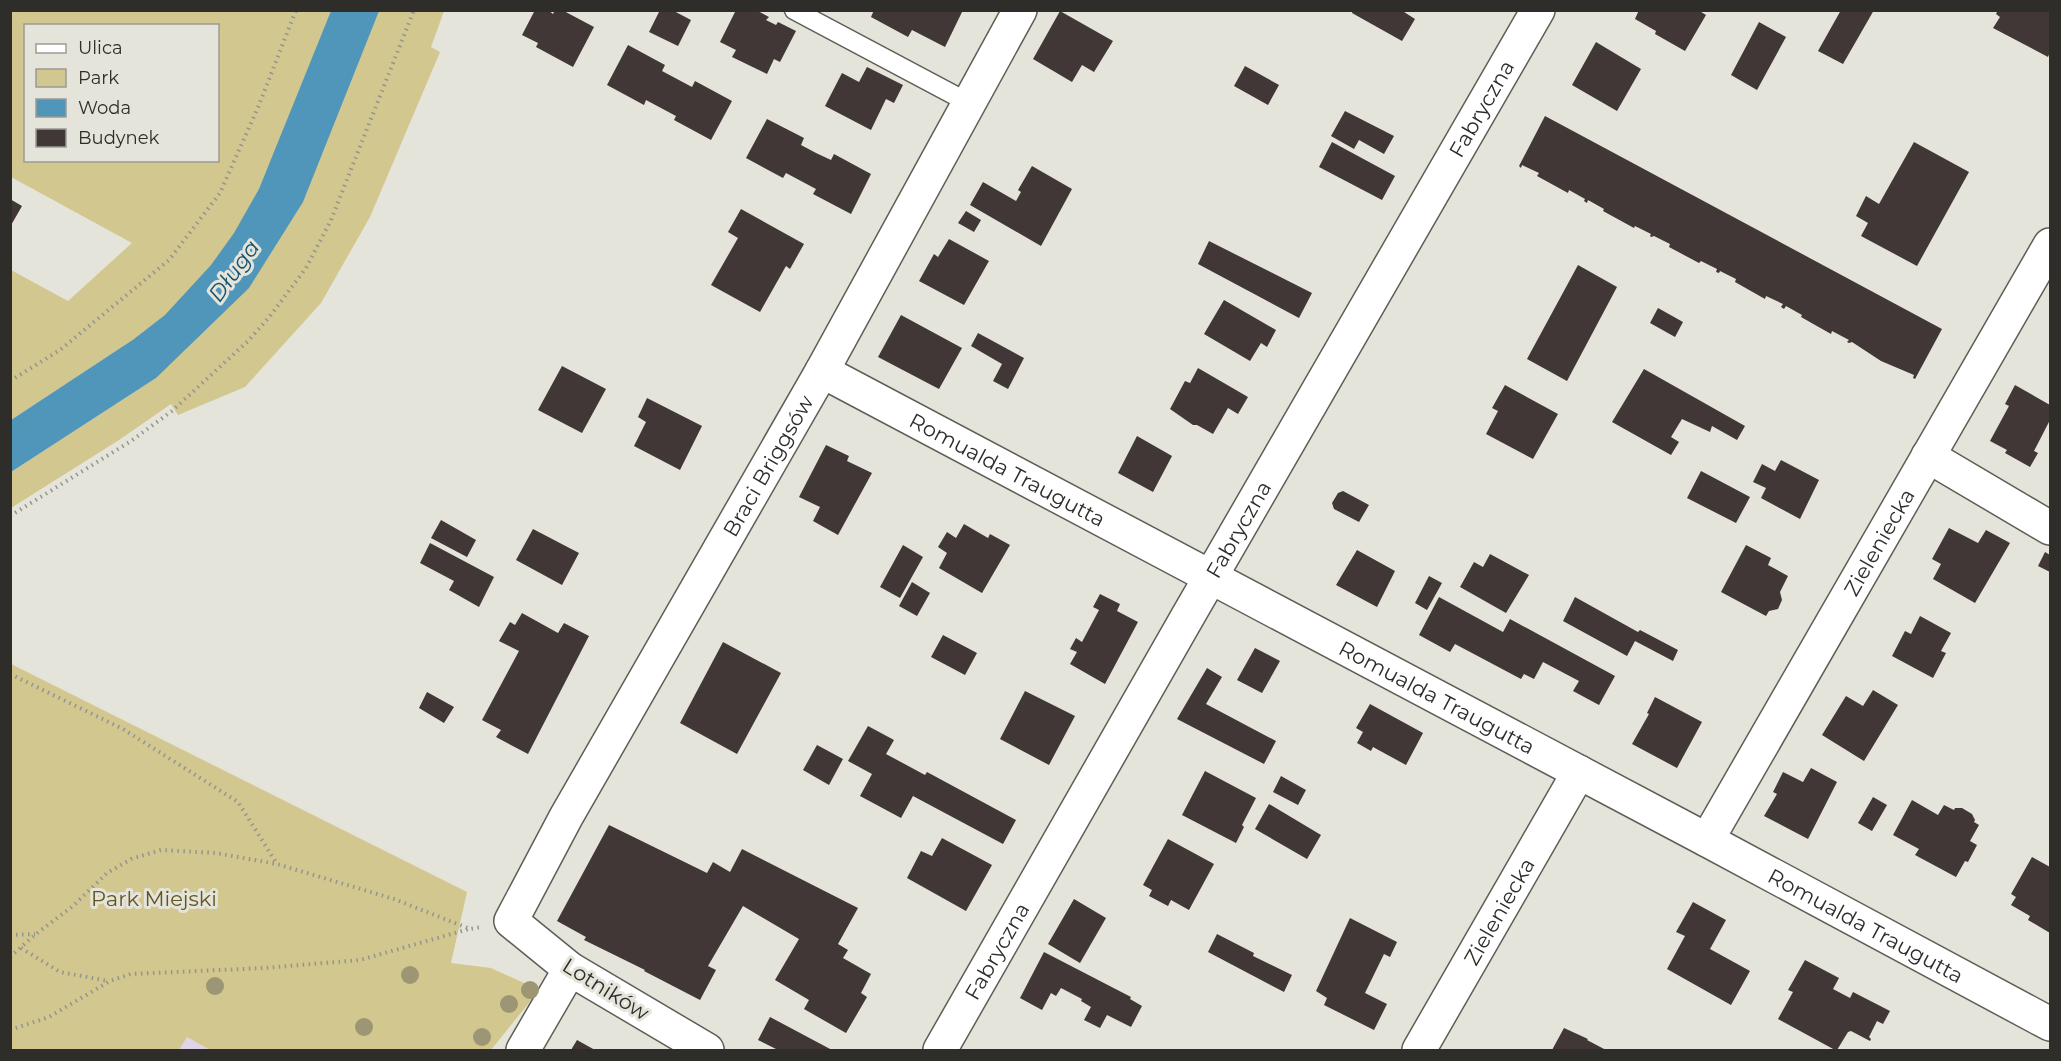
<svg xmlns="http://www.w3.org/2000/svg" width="2061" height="1061" font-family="Montserrat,sans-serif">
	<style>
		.industrial { fill: #dfd4e9 }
		.green { fill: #d1c78f; fill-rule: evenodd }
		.water { fill: #4f96ba }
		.building { fill: #403736 }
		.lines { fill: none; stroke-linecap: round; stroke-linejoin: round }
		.service-casing { stroke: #5f5d55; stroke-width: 21 }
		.minor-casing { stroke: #5f5d55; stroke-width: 36 }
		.tertiary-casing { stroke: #5f5d55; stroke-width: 36 }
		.path { stroke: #95948e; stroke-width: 4; stroke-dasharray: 1.5 4.5; stroke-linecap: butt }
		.service { stroke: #fff; stroke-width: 18 }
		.minor { stroke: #fff; stroke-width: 33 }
		.tertiary { stroke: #fff; stroke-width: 33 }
		.tree { fill: #9c9675 }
		.labels { text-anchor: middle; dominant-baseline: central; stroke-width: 6; stroke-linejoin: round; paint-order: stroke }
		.street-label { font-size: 21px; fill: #2e2d2a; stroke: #e5e4da }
		.park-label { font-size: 21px; fill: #605623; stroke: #e5e4da }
		.water-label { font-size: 22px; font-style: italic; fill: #1a536d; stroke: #e5e4da }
	</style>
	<rect width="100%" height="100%" fill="#e5e4da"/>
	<path class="industrial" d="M187,1037l23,13h-31z"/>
	<path class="green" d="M11,11h433l-13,36 9,5 -70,165 -49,86 -76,84 -67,28 -7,-11 -52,36 -108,68v-36l145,-94 -22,-39 -123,81v-150l57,31 64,-58 -121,-66zM26,26h192v134h-192z
		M11,664l456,228 -16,71 40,5 44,20 -3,11 -41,51h-281l-23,-13 -8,13h-168z"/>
	<path class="water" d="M331,11h48l-76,191 -54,86 -93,90 -145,94v-52l123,-81 31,-24 46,-50 23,-32 25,-44z"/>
	<path class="building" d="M535,10h13l5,4 2,-4h7l32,17 -21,40 -37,-20 2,-4 -16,-8z
		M660,10h12l19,10 -13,26 -29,-14z
		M736,10h20l13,7 -3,3 10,5 2,-3 18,9 -16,31 -6,-3 -7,15 -35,-17 4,-7 -16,-8z
		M874,10h89l-18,37 -33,-17 -4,7 -37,-20z
		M1353,10h48l14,9 -13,22 -50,-28z
		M1639,10h59l8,5 -21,36 -30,-17 1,-3 -21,-12z
		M1841,10h33l-31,54 -25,-13z
		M1998,10h52v42l-2,5 -55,-29 7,-11 -4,-3z
		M1060,11l53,30 -19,31 -12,-7 -10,17 -39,-23z
		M1759,22l27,15 -29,53 -26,-15z
		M1596,42l45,27 -24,42 -45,-26z
		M628,45l37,20 -3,6 30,16 3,-6 37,20 -21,39 -37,-20 2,-4 -30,-16 -2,5 -37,-20z
		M1245,66l34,19 -11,20 -34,-19z
		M867,67l36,18 -9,18 -8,-4 -15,31 -46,-24 17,-33 17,9z
		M1345,111l49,25 -10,18 -25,-14 -5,9 -23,-13z
		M1545,116l397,213 -27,50 -2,-1 1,-3 -33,-14 -29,-19 -3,1 -2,-1 2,-2 -17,-9 -1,3 -30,-17 1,-2 -16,-9 -2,3 -3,-2 2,-3 -17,-8 -1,3 -30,-17 1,-3 -16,-8 -1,2 -3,-1 1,-3 -16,-8 -2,2 -30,-16 1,-3 -16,-8 -3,1 -1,-1 1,-2 -16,-8 -1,2 -31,-17 1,-2 -16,-9 -1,3 -3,-2 1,-2 -16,-9 -1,3 -31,-17 2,-3 -17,-8 -1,3 -2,-2z
		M767,119l37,19 -3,7 15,8 15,7 3,-6 37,20 -20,40 -38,-20 3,-5 -30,-16 -3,5 -37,-20z
		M1332,142l63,34 -13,24 -63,-33z
		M1914,142l55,30 -52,94 -56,-30 7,-13 -12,-7 10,-20 13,8z
		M1032,166l40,23 -31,57 -71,-41 13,-23 33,19 5,-9 -3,-2z
		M10,199l12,7 -12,21z
		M741,209l63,35 -14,25 -4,-3 -26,46 -49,-27 27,-47 -10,-6z
		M966,211l15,9 -7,12 -16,-9z
		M949,239l40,22 -25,44 -45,-24 15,-27 4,3z
		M1209,241l103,52 -13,25 -101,-54z
		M1578,265l39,22 -50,94 -40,-22z
		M1224,300l52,30 -9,17 -6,-4 -11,18 -46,-27z
		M1658,308l25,14 -8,15 -25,-14z
		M901,315l61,33 -23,41 -61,-32z
		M978,333l46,25 -16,31 -15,-8 9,-17 -31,-18z
		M562,366l44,23 -24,44 -44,-23z
		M1198,368l50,29 -10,17 -10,-6 -15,26 -16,-9h-4l-23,-16 15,-28 5,2z
		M1644,369l101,57 -8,14 -25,-14 -2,6 -28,-13 -11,18 8,5 -8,13 -59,-33z
		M1505,385l53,29 -25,45 -47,-25 12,-23 -6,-3z
		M2015,385l35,20v15l-16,31 4,2 -8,14 -25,-14 2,-3 -17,-9 19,-35 -4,-2z
		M647,398l55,28 -22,44 -46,-24 12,-24 -8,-5z
		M1137,436l35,20 -19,36 -35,-19z
		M826,445l23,11 -2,5 25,12 -34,62 -25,-14 7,-14 -21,-10z
		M1781,460l38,20 -19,39 -39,-21 5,-10 -13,-6 9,-18 13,7z
		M1701,471l49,26 -14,26 -49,-25z
		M1343,491l26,14 -10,17 -25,-13 -2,-6 6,-10z
		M441,520l35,20 -9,17 -36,-19z
		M964,524l24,14 2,-4 20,11 -28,48 -43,-25 8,-15 -9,-6 9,-15 9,6z
		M1949,528l29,15 8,-13 24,13 -35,60 -42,-24 8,-15 -9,-5z
		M533,529l46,24 -17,32 -46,-25z
		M430,543l64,34 -15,30 -30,-17 5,-9 -34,-18z
		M903,545l20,12 -23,41 -20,-11z
		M1746,545l25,13 -3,7 20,11 -8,16 2,8 -4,9 -9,2 -3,5 -45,-24z
		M1357,550l38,21 -18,36 -41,-22z
		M2045,552l5,3v17l-12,-6z
		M1490,554l39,21 -23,38 -46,-26 14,-25 9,5z
		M1429,576l13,7 -15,27 -12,-7z
		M912,582l18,11 -13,23 -18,-10z
		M1100,594l20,10 -3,7 21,11 -33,62 -35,-20 7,-12 -7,-3 6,-11 6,4 17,-32 -6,-3z
		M1439,597l64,35 7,-13 105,57 -16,29 -26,-14 6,-10 -36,-19 -9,17 -10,-5 -3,5 -66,-35 -5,8 -31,-17z
		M1575,597l63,35 2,-2 38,20 -5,11 -38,-20 -8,15 -64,-35z
		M522,613l36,20 6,-10 25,13 -61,118 -32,-17 5,-7 -19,-10 37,-69 -20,-10 11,-19 5,3z
		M1920,616l31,17 -10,18 5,2 -13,25 -41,-22 13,-25 6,3z
		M943,635l34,18 -12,22 -34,-18z
		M723,642l58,31 -44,81 -57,-31z
		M1255,648l25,13 -18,32 -25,-13z
		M1207,668l15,9 -16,27 70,37 -12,23 -87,-45z
		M1873,690l25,15 -34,56 -42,-26 24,-39 17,10z
		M1025,691l50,25 -26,49 -49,-26z
		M427,692l27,15 -10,16 -25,-15z
		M1655,697l47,25 -25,46 -45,-24 17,-30 -2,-1z
		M1370,704l53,29 -17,32 -33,-18 -2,4 -14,-8 6,-11 -7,-4z
		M868,726l26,14 -8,14 39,21 2,-3 89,48 -13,24 -90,-48 -12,22 -41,-22 12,-22 -24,-13z
		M817,745l26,14 -14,26 -26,-15z
		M1811,768l26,14 -29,57 -44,-23 13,-22 -4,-2 10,-20 20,10z
		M1205,771l51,27 -14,27 2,2 -8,16 -54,-28z
		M1281,776l25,14 -8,15 -25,-13z
		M1873,797l14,8 -15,26 -14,-8z
		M1912,800l26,15 6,-10 10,5 1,-2h7l10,6 3,6 -1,2 5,3 -9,16 7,4 -9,17 -3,-1 -9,16 -41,-22 4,-6 -26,-14z
		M1269,804l52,31 -14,24 -52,-30z
		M609,825l98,48 6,-11 17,10 12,-23 116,59 -20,36 10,6 -5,8 28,16 -10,19 6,4 -21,36 -42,-24 5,-9 -34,-20 24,-41 -56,-33 -35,60 8,4 -16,30 -56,-29 1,-1 -61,-30 2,-3 -29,-16z
		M942,838l50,27 -26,46 -59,-33 14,-27 11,5z
		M1168,839l46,25 -25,46 -18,-10 -3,6 -19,-10 3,-6 -9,-5z
		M2032,857l18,10v66l-22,-13 2,-4 -19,-11 5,-8 -5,-3z
		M1074,899l32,19 -26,45 -32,-19z
		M1693,902l33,18 -16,29 40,22 -19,34 -64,-36 18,-33 -9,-4z
		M1350,918l47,24 -7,15 -6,-3 -19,39 22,11 -13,26 -50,-25 3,-7 -11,-7z
		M1217,934l37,19 -1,3 39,19 -8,17 -76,-40z
		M1044,952l87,45 -1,2 12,7 -11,21 -24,-12 -7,13 -16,-8 7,-13 -10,-6 1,-2 -21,-11 -5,8 -5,-3 -9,17 -22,-12z
		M1805,960l34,18 -6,11 17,9 3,-6 37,19 -7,13 -6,-3 -8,16 2,2 -1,2 -19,-10 -3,1 -11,18h-2l-57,-31 15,-27 -5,-2z
		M770,1017l62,33h-54l-20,-10z
		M1564,1028l24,11 -1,1 19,10h-54z
		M577,1040l18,10h-24z"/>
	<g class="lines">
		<defs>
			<path id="service" d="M794,10l175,93"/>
			<g id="minor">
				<path id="s1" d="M822,371l885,469 343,184"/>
				<path d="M1928,456l122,72"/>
				<path id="s2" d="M1707,840l343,-595"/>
				<path d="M523,1050l47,-81"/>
				<path id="s3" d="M707,1050l-137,-81 -59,-48 55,-104 256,-446 198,-361"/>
				<path id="s4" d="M1419,1050l160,-278"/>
			</g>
			<g id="tertiary">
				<path id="s5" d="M940,1050l248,-434 350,-606"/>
			</g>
		</defs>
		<use href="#service" class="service-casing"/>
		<use href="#minor" class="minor-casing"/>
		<use href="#tertiary" class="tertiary-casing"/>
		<path class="path" d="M10,381l50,-31 109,-90 51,-67 39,-88 37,-95
			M10,516l121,-75 41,-30 76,-70 22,-25 36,-48 25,-48 83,-210
			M10,674l113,55 115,73 39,62
			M10,935l25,-1
			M21,948l39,24 48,9
			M10,957l26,-23 37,-28 34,-33 24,-14 30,-9 55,3 61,11 117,35 76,30 11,-2
			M10,1030l39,-13 61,-36 21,-7 133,-6 96,-8 109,-31"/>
		<use href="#service" class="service"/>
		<use href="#minor" class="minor"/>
		<use href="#tertiary" class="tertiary"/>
	</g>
	<g class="tree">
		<circle cx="410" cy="975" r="9"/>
		<circle cx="215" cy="986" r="9"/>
		<circle cx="530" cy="990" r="9"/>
		<circle cx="509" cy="1004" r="9"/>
		<circle cx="364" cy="1027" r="9"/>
		<circle cx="482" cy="1037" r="9"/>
	</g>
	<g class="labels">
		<g class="street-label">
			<text stroke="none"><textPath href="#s5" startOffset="1086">Fabryczna</textPath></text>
			<text stroke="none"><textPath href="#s3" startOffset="758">Braci Briggsów</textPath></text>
			<text stroke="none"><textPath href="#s1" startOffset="210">Romualda Traugutta</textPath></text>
			<text stroke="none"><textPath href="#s5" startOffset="600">Fabryczna</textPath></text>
			<text stroke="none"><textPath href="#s2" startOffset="344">Zieleniecka</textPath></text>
			<text stroke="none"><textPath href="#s1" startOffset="696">Romualda Traugutta</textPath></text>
			<text stroke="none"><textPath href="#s4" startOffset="160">Zieleniecka</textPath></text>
			<text stroke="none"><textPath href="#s1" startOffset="1182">Romualda Traugutta</textPath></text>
			<text stroke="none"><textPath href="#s5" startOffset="114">Fabryczna</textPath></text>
			<text transform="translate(606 989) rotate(32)">Lotników</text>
		</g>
		<g class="park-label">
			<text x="154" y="898">Park Miejski</text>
		</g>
		<g class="water-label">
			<text transform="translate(234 271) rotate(-54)">Długa</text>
		</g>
	</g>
	<rect width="2061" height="1061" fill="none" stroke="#2e2d2a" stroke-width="24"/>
	<rect x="24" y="24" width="195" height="138" fill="#e5e4da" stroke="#9c9b94" stroke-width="1.5"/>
	<rect x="36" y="44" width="30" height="9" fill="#ffffff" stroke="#9c9b94" stroke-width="1.5"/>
	<text x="78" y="54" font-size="18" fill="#2e2d2a">Ulica</text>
	<rect x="36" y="69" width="30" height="18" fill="#d1c78f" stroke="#9c9b94" stroke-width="1.5"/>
	<text x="78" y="84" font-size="18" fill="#2e2d2a">Park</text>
	<rect x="36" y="99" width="30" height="18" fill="#4f96ba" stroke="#9c9b94" stroke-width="1.5"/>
	<text x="78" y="114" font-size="18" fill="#2e2d2a">Woda</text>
	<rect x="36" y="129" width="30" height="18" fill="#403736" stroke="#9c9b94" stroke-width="1.5"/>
	<text x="78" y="144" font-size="18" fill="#2e2d2a">Budynek</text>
</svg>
